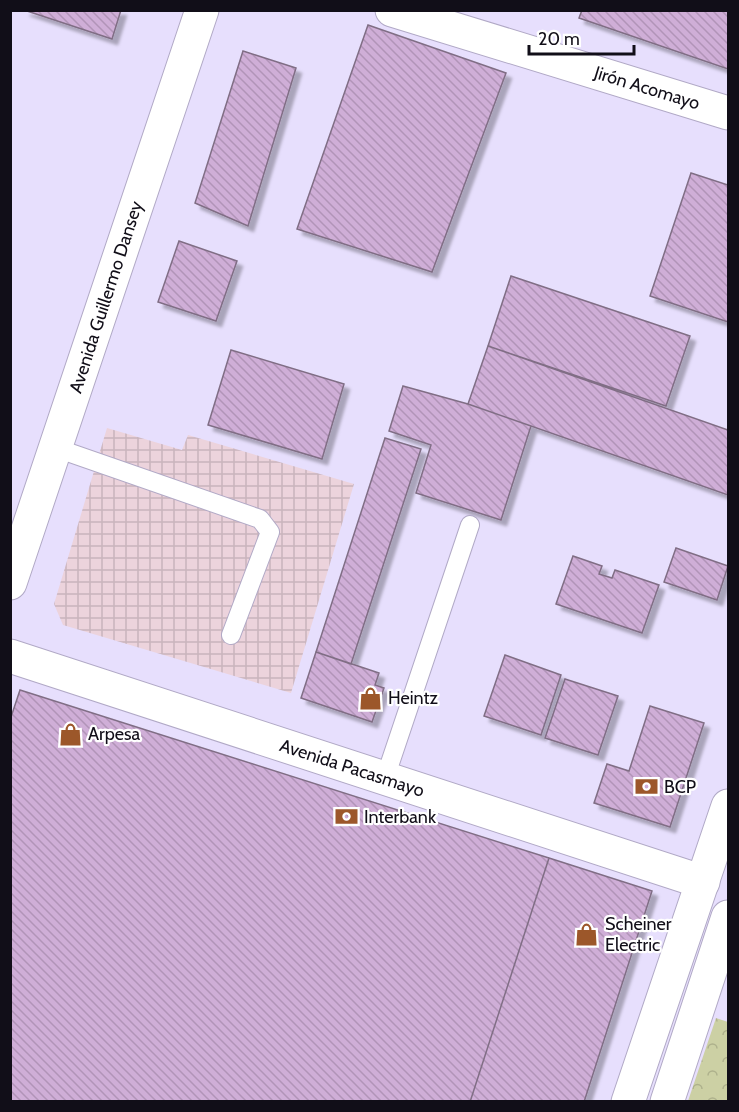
<svg xmlns="http://www.w3.org/2000/svg" width="739" height="1112" font-family="Cabin,sans-serif">
	<style>
		.industrial { fill: url(#industrial-grid) }
		.park { fill: url(#park-crowns) }
		.building { fill: url(#building-back-hatch); stroke: #806e85; stroke-width: 1.5; filter: url(#shadow) }
		.lines { fill: none; stroke-linecap: round; stroke-linejoin: round }
		.lane-casing { stroke: #b1a9c6; stroke-width: 20 }
		.street-casing { stroke: #b1a9c6; stroke-width: 35 }
		.secondary-casing { stroke: #b1a9c6; stroke-width: 35 }
		.lane { stroke: #fff; stroke-width: 18 }
		.street { stroke: #fff; stroke-width: 33 }
		.secondary { stroke: #fff; stroke-width: 33 }
		.labels { text-anchor: middle; dominant-baseline: central; stroke-width: 4.5; stroke-linejoin: round; paint-order: stroke }
		.street-label { font-size: 18px; fill: #110e18; stroke: #fff }
		.poi-label { font-size: 18px; fill: #110e18; stroke: #fff; text-anchor: start }
	</style>
	<defs>
		<pattern id="industrial-grid" width="8" height="8" patternUnits="userSpaceOnUse" patternTransform="scale(1.5)"><rect width="8" height="8" fill="#ecd3dc"/><path d="M0 4h8M4 0v8" fill="none" stroke="#c9b4bc"/></pattern>
		<pattern id="park-crowns" width="20" height="18" patternUnits="userSpaceOnUse" patternTransform="scale(1.5)"><rect width="20" height="18" fill="#ccd0a4"/><path d="M2 6a3 3 0 1 1 6 0M12 15a3 3 0 1 1 6 0" fill="none" stroke="#aeb18c"/></pattern>
		<pattern id="building-back-hatch" width="6" height="6" patternUnits="userSpaceOnUse" patternTransform="scale(1.5)"><rect width="6" height="6" fill="#cfaed7"/><path d="M-1 5l2 2M0 0l6 6M5-1l2 2" fill="none" stroke="#b194b8"/></pattern>
		<filter id="shadow"><feDropShadow dx="5.5" dy="5.5" stdDeviation="1.5" flood-color="#0004"/></filter>
	</defs>
	<rect width="100%" height="100%" fill="#e7dffd"/>
	<path class="industrial" d="M107,428l75,22 6,-15 166,49 -63,209 -228,-68 -9,-21z"/>
	<path class="park" d="M716,1018l12,4v79h-40z"/>
	<path class="building" d="M24,10h97l-9,29z
		M582,10h146v59l-149,-51z
		M368,25l138,48 -74,199 -135,-43z
		M243,51l53,17 -48,158 -53,-23z
		M691,173l37,12v137l-78,-26z
		M179,241l58,20 -21,60 -58,-19z
		M511,276l179,60 -24,70 -178,-60z
		M488,346l240,84v65l-260,-91z
		M231,350l113,34 -22,75 -114,-34z
		M403,386l65,18 63,22 -30,94 -85,-27 15,-48 -42,-14z
		M385,438l36,11 -70,215 -35,-12z
		M676,548l52,18 -11,34 -53,-18z
		M573,556l29,10 -3,8 13,4 3,-8 44,15 -17,48 -86,-29z
		M316,652l63,21 -4,12 9,3 -12,34 -71,-24z
		M505,655l56,20 -20,60 -57,-19z
		M565,679l53,17 -20,59 -53,-17z
		M20,690l529,168 -79,244h-460v-382z
		M650,706l54,17 -34,104 -76,-24 13,-39 22,7z
		M549,858l103,33 -68,211h-114z"/>
	<g class="lines">
		<defs>
			<path id="lane" d="M56,448l204,71 10,13 -39,103
				M385,778l85,-253"/>
			<path id="street" d="M392,10l336,103
				M10,583l192,-573
				M10,656l693,226"/>
			<path id="secondary" d="M628,1102l100,-296
				M667,1102l61,-185"/>
		</defs>
		<use href="#lane" class="lane-casing"/>
		<use href="#street" class="street-casing"/>
		<use href="#secondary" class="secondary-casing"/>
		<use href="#lane" class="lane"/>
		<use href="#street" class="street"/>
		<use href="#secondary" class="secondary"/>
	</g>
	<defs>
		<symbol id="shop-bare" viewBox="-9 -9 18 18"><path d="M-5-2.5h2.3a2.7 3.5 0 0 1 5.4 0H5L5.5 6h-11ZM-1.5-2.5h3a1.5 2.3 0 0 0-3 0Z" fill="#9c572a" stroke="#fff" stroke-width="2.5" paint-order="stroke"/></symbol>
		<symbol id="bank-bare" viewBox="-9 -9 18 18"><path d="M-6-4H6V4H-6ZM0-2.3a2.3 2.3 0 1 0 0 4.6a2.3 2.3 0 1 0 0-4.6Z" fill="#9c572a" stroke="#fff" stroke-width="2.5" paint-order="stroke"/></symbol>
	</defs>
	<g fill-rule="evenodd">
		<use href="#shop-bare" x="354" y="682" width="33" height="33"/>
		<use href="#shop-bare" x="54" y="718" width="33" height="33"/>
		<use href="#bank-bare" x="630" y="770" width="33" height="33"/>
		<use href="#bank-bare" x="330" y="800" width="33" height="33"/>
		<use href="#shop-bare" x="570" y="918" width="33" height="33"/>
	</g>
	<g class="labels">
		<g class="street-label">
			<text transform="translate(647 88) rotate(17)">Jirón Acomayo</text>
			<text transform="translate(106 297) rotate(-72)">Avenida Guillermo Dansey</text>
			<text transform="translate(352 768) rotate(18)">Avenida Pacasmayo</text>
		</g>
		<g class="poi-label">
			<text x="388" y="698">Heintz</text>
			<text x="88" y="734">Arpesa</text>
			<text x="664" y="787">BCP</text>
			<text x="364" y="817">Interbank</text>
			<text x="605" y="924">Scheiner<tspan x="605" dy="21">Electric</tspan></text>
		</g>
	</g>
	<rect width="739" height="1112" fill="none" stroke="#110e18" stroke-width="24"/>
	<path d="M529 45v9h105v-9" fill="none" stroke="#110e18" stroke-width="3"/>
	<text x="538" y="45" font-size="18" fill="#110e18" stroke="#ffffff" stroke-width="4.5" paint-order="stroke">20 m</text>
</svg>
